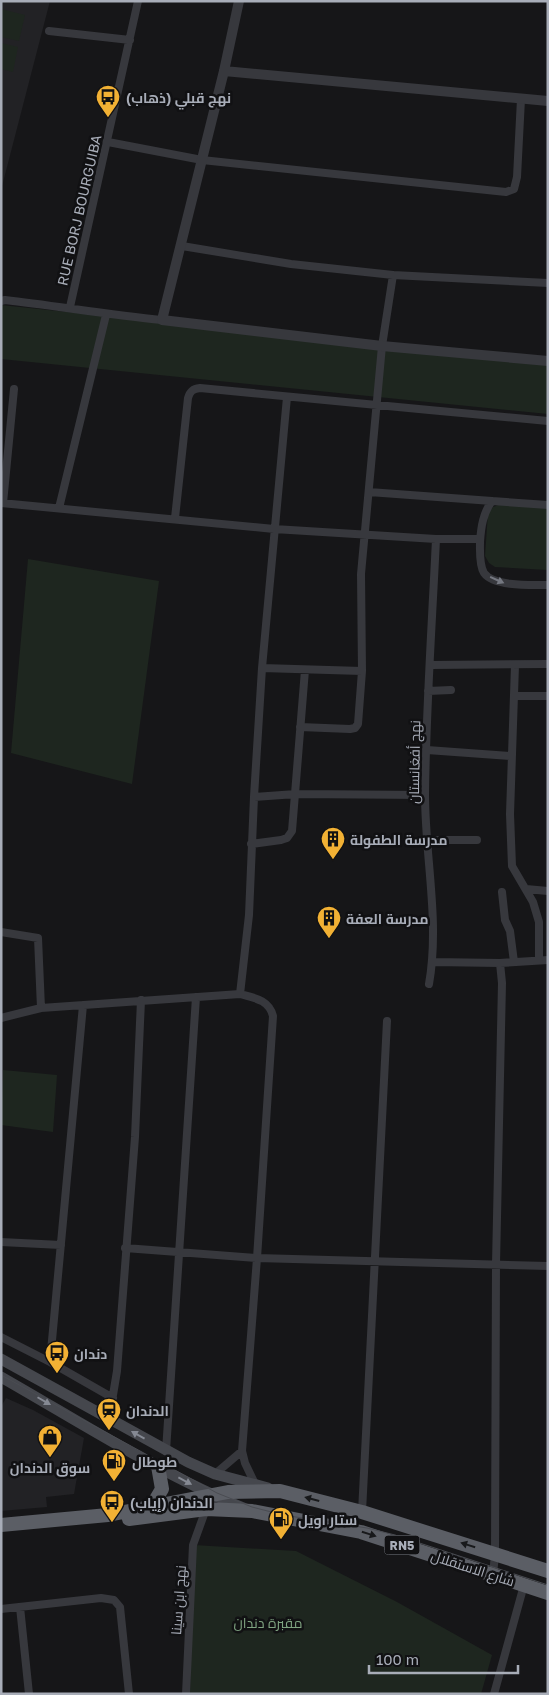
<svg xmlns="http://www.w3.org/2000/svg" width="549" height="1695" font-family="'Golos Text',Cairo,sans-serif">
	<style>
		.built { fill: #222225 }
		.green { fill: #1e261f }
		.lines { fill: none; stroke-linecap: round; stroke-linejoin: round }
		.minor { stroke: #37383d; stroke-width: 8 }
		.tertiary { stroke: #37383d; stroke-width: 10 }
		.secondary { stroke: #45474d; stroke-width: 11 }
		.trunk { stroke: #5b5e65; stroke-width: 14 }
		.tram { stroke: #4a4c52; stroke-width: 1 }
		.oneway { fill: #757881 }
		.oneway2 { fill: #858993 }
		.oneway3 { fill: #18191b }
		.labels { text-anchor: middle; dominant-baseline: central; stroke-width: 5; stroke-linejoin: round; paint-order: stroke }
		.shield { fill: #111113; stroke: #7b7e86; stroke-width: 1 }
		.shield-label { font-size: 12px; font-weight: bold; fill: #a8adb8 }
		.poi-label { font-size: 14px; font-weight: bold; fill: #a8adb8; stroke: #111113; text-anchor: start }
		.street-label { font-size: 14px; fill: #a8adb8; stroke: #111113 }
		.park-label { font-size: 14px; fill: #7fa381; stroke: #111113 }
	</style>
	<rect width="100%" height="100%" fill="#161618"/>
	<path class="built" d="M1,1h49l-49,189z
		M6,1398l27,12 51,28 -10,56 -28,3 1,10 -46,4v-104z"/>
	<path class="green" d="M1,9l24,6 -6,26 -18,-4z
		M1,43l17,4 -5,25 -12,-3z
		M1,305l547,58v51l-547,-55z
		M501,504l47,3v63l-53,-3 -6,-4 -4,-7 3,-43 5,-6z
		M28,559l131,22 -27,203 -121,-31z
		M3,1070l54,5 -4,57 -52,-7z
		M194,1545l102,6 101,51 95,53 -11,39h-291z"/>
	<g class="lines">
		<path class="minor" d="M49,31l81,9
			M108,142l94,18 304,32 8,-3 3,-12 4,-78
			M182,246l109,18 102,11 155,8
			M1,301l4,-1c52,6 105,15 157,20
			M70,307l68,-306
			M369,492l123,9
			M1,503l273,26 162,10h44
			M3,503l11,-114
			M548,505l-56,-4c-9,12 -11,26 -12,41 0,8 -1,23 4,31 10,14 48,12 64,12
			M59,508l47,-193
			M175,518l13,-120c2,-7 5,-9 12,-10 116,12 232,22 348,33
			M431,665l117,-1
			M515,665l-5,149 2,52 21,36 6,20v38
			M262,668l100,3
			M428,691l23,-1
			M514,696h34
			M300,727l50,2 5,-1 3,-4 4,-53 -1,-97 21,-228 11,-71
			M427,750l84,6
			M254,797l42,-3 129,1
			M426,840h51
			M251,844l30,-4 6,-2 5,-7 13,-161
			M526,889l22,2
			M502,892l3,28 5,11 4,31
			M1,932l37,6 3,70
			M433,962l67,1 48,-3
			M429,984c11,-63 -4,-126 -4,-190 1,-85 7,-170 11,-255
			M240,994l9,-79 5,-118 8,-129 25,-271
			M1,1018l40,-10 199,-14c15,4 29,6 33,22l-16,242 -15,193 3,12 10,21
			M1,1242l60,3
			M125,1248l132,10 291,8
			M1,1337l49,25 63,36
			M50,1362l33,-357
			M109,1419l8,-48 18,-234 6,-137
			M166,1451l30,-454
			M215,1474l27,-23
			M362,1512l25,-491
			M493,1575l2,-21 1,-290 6,-281 -2,-20
			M20,1607l9,87
			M1,1609l100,-11 13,2 6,7 9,87
			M186,1694l7,-149 13,-36
			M494,1694l30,-109"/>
		<path class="tertiary" d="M239,1l-15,70 -62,249 220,26 166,15
			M224,71l324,30"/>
		<path class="secondary" d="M1,1359l187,103 27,12 53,14
			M1,1377c79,45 161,98 245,132"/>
		<path class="trunk" d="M152,1506l10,-17 -4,-23
			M129,1519l77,-10 46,2 109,21 187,61
			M1,1525l107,-10 120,-23 52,-1 82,21 186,59"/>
		<path class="tram" d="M1,1375l216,118 35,14 31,8 84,13 28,7 153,50"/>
	</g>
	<defs><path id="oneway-solid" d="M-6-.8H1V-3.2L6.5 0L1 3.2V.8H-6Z" transform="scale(1.25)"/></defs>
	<use class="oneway" href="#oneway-solid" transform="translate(497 580) rotate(24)"/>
	<g class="oneway2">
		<use href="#oneway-solid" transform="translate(44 1401) rotate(30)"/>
		<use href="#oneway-solid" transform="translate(138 1435) rotate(-151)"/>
		<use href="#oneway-solid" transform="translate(185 1481) rotate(28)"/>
	</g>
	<g class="oneway3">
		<use href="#oneway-solid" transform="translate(312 1499) rotate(-165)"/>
		<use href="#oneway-solid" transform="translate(369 1534) rotate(18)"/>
		<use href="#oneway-solid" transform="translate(468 1545) rotate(-163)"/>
	</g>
	<defs>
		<symbol id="bus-pin" viewBox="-11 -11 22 30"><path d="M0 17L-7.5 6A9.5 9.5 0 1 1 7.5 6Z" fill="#f2b134" stroke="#111113"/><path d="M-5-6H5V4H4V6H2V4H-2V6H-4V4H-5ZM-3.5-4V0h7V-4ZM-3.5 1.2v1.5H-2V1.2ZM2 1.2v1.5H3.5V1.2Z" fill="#111"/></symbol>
		<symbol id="building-pin" viewBox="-11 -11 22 30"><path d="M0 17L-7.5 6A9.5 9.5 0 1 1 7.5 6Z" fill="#f2b134" stroke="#111113"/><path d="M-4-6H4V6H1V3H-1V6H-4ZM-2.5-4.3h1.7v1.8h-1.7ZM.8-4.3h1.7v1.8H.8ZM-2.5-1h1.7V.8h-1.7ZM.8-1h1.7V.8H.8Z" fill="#111"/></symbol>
		<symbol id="station-pin" viewBox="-11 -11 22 30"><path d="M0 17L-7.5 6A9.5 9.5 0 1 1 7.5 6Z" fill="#f2b134" stroke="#111113"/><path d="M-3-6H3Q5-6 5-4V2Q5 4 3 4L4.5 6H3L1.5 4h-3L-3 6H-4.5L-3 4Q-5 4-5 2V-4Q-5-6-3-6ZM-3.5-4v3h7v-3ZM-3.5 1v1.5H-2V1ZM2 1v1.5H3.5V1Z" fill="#111"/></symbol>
		<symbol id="shop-pin" viewBox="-11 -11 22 30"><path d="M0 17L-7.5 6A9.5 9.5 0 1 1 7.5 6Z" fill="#f2b134" stroke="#111113"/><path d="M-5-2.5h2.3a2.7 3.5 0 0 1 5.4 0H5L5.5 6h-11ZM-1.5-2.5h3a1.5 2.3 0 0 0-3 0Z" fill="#111"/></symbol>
		<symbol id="fuel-pin" viewBox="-11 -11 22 30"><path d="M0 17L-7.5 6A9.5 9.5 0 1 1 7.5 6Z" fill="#f2b134" stroke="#111113"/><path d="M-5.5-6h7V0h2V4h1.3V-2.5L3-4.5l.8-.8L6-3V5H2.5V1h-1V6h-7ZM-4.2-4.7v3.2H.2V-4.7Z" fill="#111"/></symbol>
	</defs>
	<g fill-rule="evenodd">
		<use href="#bus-pin" x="94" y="83" width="28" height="38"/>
		<use href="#building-pin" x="319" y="825" width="28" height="38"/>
		<use href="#building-pin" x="315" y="904" width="28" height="38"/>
		<use href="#bus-pin" x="43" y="1339" width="28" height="38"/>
		<use href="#station-pin" x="95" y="1396" width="28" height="38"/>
		<use href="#shop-pin" x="36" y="1423" width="28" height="38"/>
		<use href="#fuel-pin" x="100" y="1447" width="28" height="38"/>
		<use href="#bus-pin" x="98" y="1488" width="28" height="38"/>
		<use href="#fuel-pin" x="267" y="1505" width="28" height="38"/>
	</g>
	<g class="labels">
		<rect class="shield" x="384.5" y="1535.5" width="35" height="19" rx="4"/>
		<g class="shield-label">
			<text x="402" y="1545">RN5</text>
		</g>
		<g class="poi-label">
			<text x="126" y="97">نهج قبلي (ذهاب)</text>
			<text x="350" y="839">مدرسة الطفولة</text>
			<text x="346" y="918">مدرسة العفة</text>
			<text x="74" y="1353">دندان</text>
			<text x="126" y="1410">الدندان</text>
			<text x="132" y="1461">طوطال</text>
			<text x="50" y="1467" text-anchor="middle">سوق الدندان</text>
			<text x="130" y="1502">الدندان (إياب)</text>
			<text x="298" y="1519">ستار اويل</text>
		</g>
		<g class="street-label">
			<text transform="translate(79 210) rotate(-77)">RUE BORJ BOURGUIBA</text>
			<text transform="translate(414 762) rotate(-89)">نهج أفغانستان</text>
			<text transform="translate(473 1568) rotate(18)">شارع الاستقلال</text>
			<text transform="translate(178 1600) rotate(-86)">نهج ابن سينا</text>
		</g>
		<g class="park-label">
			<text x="268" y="1622">مقبرة دندان</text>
		</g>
	</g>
	<rect width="549" height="1695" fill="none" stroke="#a8adb8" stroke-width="5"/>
	<path d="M369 1665v8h149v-8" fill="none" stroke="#a8adb8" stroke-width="2.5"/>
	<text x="376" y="1665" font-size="15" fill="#a8adb8" stroke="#111113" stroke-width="4" paint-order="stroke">100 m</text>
</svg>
